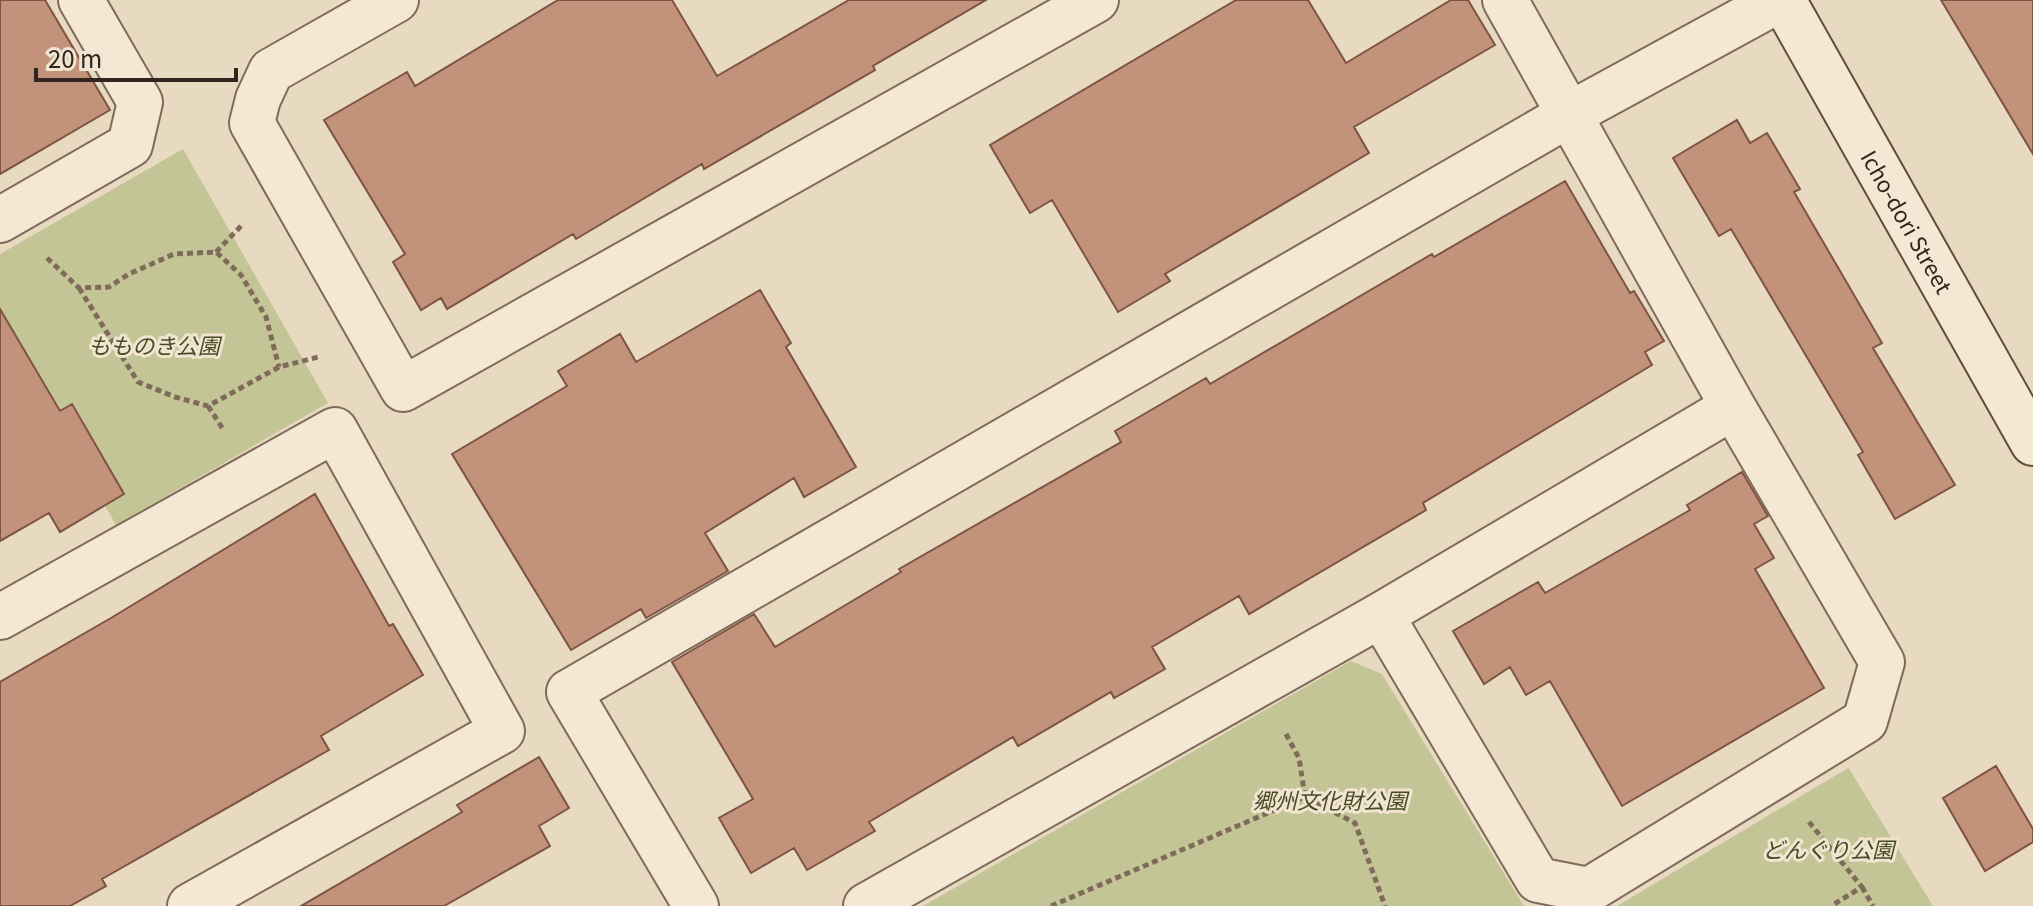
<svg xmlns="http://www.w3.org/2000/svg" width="2033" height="906" font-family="Georgia,'Noto Sans JP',serif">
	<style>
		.green { fill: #c4c597 }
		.building { fill: #c3927b; stroke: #7d5443; stroke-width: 2 }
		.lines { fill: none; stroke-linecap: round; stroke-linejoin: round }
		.minor-casing { stroke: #806b5b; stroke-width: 48 }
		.secondary-casing { stroke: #624c3e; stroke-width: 48 }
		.path { stroke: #806b5b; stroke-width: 5; stroke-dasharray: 6 4; stroke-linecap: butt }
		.minor { stroke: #f4e7d3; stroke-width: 44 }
		.secondary { stroke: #f4e7d3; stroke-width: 44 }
		.labels { text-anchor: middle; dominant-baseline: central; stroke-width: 6; stroke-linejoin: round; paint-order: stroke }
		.street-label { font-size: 22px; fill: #31251d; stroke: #f1e4d0 }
		.park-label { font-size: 22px; font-style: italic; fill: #464c26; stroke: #f1e4d0 }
	</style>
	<rect width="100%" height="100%" fill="#e8d9c1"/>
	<path class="green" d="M183,149l145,254 -212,122 -116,-203v-68z
		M1351,661l31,13 142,232h-601z
		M1848,767l85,139h-316l231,-138z"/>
	<path class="building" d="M0,0h45l65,110 -110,64z
		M558,0h114l45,76 132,-76h137l-113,66 2,4 -171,99 -2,-5 -126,75 -3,-5 -126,75 -6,-11 -20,12 -28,-48 12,-8 -81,-134 83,-48 8,14z
		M1236,0h72l38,63 105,-63h17l27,45 -141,82 15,26 -204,121 5,7 -52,31 -66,-112 -22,13 -40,-68z
		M1941,0h92v154z
		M1737,120l13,23 17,-10 33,56 -6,3 88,151 -9,5 82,137 -60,34 -37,-64 5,-3 -132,-223 -12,7 -46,-78z
		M1565,181l65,112 4,-2 30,50 -19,11 7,13 -229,138 3,7 -177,104 -10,-18 -87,51 13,22 -51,29 -3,-6 -93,54 -5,-9 -144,85 6,9 -68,39 -13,-22 -43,25 -32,-55 34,-19 -81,-137 82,-48 21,33 126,-75 -2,-3 222,-127 -6,-11 91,-53 4,6 222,-130 2,3z
		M760,290l31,53 -5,4 70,120 -52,30 -10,-19 -89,55 23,38 -82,47 -5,-9 -70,41 -119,-196 115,-68 -9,-15 62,-37 16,28z
		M0,309l60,102 12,-7 52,90 -64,38 -11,-19 -49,28z
		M1742,472l26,44 -14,8 20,34 -19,11 69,119 -202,118 -72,-125 -24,14 -16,-28 -26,17 -31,-53 85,-49 7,11 145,-83 -3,-5z
		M315,494l74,132 4,-2 30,51 -102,61 8,14 -227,129 4,7 -36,20h-70v-224l111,-64z
		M539,757l30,51 -30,18 11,20 -106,60h-143l161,-94 -5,-7z
		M1996,766l37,63v13l-48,29 -42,-73z"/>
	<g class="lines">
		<defs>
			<path id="minor" d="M396,0l-125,71 -13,28 -6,24 151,266 693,-389
				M0,220l130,-75 10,-43 -59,-102
				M1381,615l157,265 51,10 276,-169 17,-59 -149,-255 -228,-407
				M0,617l335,-187 167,301 -312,175
				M696,906l-127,-214 1001,-578 209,-114
				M866,906l515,-291 352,-208"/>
			<g id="secondary">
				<path id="s1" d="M1783,0l250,443"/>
			</g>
		</defs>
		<use href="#minor" class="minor-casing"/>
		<use href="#secondary" class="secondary-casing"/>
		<path class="path" d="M216,252l27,-28
			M47,258l32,30 30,-1 20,-13 45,-20 42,-2 25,23 25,42 13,50
			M79,288l59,94 37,15 33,9 71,-39 39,-10
			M208,406l15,23
			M1286,734l13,24 6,39
			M1809,822l53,65 -31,19
			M1862,887l11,19
			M1051,906l254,-109 50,26 30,83"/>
		<use href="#minor" class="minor"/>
		<use href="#secondary" class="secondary"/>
	</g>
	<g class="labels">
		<g class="street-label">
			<text stroke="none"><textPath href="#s1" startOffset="254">Icho-dori Street</textPath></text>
		</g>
		<g class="park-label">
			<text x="154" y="344">もものき公園</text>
			<text x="1330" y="799">郷州文化財公園</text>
			<text x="1828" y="848">どんぐり公園</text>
		</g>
	</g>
	<path d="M36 68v12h200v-12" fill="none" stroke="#31251d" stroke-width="4"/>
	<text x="48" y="68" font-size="24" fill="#31251d" stroke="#f1e4d0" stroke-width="6" paint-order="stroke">20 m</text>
</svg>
